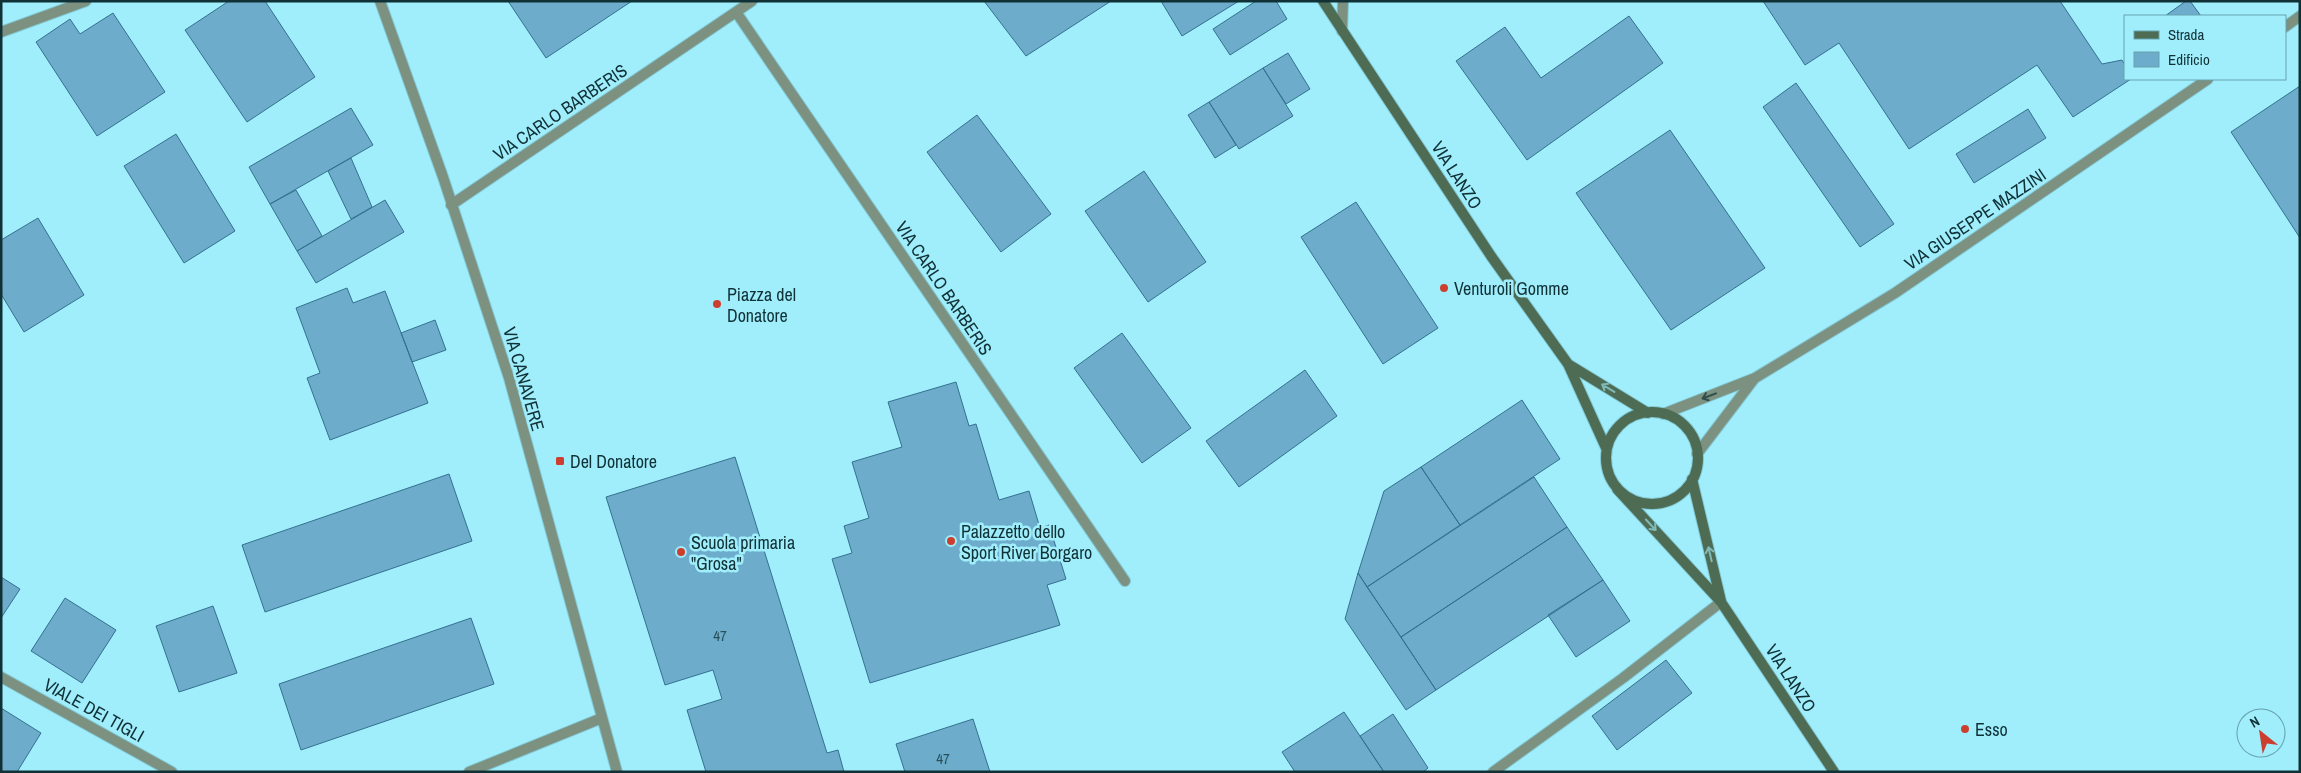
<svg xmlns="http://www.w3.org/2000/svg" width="2301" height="773" font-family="'Archivo Narrow',sans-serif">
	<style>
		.building { fill: #6daccb; stroke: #33728f }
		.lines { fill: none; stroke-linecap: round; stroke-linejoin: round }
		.street-casing { stroke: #83c8d4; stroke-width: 12 }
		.secondary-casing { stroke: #83c8d4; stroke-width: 12 }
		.street { stroke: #7c9180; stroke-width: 10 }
		.secondary { stroke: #4d6c53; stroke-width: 10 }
		.oneway { stroke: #7fbab8 }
		.oneway2 { stroke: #304e4c }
		.poi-dot { fill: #cc3f2e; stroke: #a0eefc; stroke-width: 2 }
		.labels { text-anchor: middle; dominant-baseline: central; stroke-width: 5; stroke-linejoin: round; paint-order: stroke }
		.number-label { font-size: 15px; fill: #27505b }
		.street-label { font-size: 18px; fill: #103136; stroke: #a0eefc }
		.poi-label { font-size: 18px; fill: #103136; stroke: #a0eefc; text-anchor: start }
	</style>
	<rect width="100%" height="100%" fill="#a0eefc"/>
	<path class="building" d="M229,1h36l50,76 -68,45 -62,-92z
		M508,1h124l-86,57z
		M984,1h127l-85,55z
		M1161,1h78l-57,35z
		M1256,1h20l11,18 -57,36 -17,-26z
		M1763,1h297l42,63 20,-4 3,5v14h6l-58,38 -36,-52 -128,84 -70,-106 -34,22z
		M2186,1h4l11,15h-36z
		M113,13l52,79 -68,44 -61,-94 34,-23 10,15z
		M1629,16l34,47 -136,97 -71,-99 49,-34 36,51z
		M1288,53l22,36 -24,15 -23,-36z
		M1263,68l30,48 -54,33 -30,-47z
		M1796,83l98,141 -34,23 -97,-140z
		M2300,86v152l-69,-106z
		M1209,102l27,43 -21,13 -27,-43z
		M351,108l22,37 -103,59 -21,-37z
		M2028,109l18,29 -72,45 -18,-29z
		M977,115l74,99 -50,38 -74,-100z
		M1670,130l95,138 -94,62 -95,-137z
		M176,134l59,97 -51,32 -60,-97z
		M351,158l21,49 -21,12 -23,-48z
		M1144,171l62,91 -58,40 -63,-91z
		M296,190l26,46 -25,15 -27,-47z
		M385,200l19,32 -88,51 -19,-32z
		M1356,202l82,126 -55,36 -82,-127z
		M38,218l46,77 -60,37 -23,-38v-54z
		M347,288l6,15 32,-12 43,112 -98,37 -23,-62 13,-5 -24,-65z
		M435,320l11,30 -34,12 -11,-29z
		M1122,333l69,95 -49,35 -68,-95z
		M1305,370l32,46 -98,71 -33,-46z
		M956,382l13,44 7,-2 23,76 30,-9 11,37 9,-3 17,54 -19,6 13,40 -190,58 -38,-124 20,-6 -8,-27 25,-8 -17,-56 50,-15 -14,-45z
		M1522,400l38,59 -100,66 -39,-58z
		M735,457l92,296 11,-3 6,22h-138l-19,-62 35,-11 -9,-29 -48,15 -59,-188z
		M1421,467l39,58 -93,62 -9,-14 26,-82z
		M449,474l23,67 -207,71 -23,-67z
		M1534,477l33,50 -166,110 -34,-50z
		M1567,527l36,53 -167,110 -35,-53z
		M1358,573l78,117 -30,20 -61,-91z
		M1,577l19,12 -19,29z
		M1603,580l27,41 -54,36 -28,-42z
		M65,598l51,32 -34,53 -51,-32z
		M213,606l24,67 -58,19 -23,-66z
		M471,618l23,66 -193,66 -22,-66z
		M1666,660l26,33 -75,57 -25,-34z
		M1,708l40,25 -24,39h-16z
		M1344,712l40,60h-89l-13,-20z
		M1393,714l35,54 -5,4h-39l-24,-36z
		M973,719l17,53h-85l-9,-28z"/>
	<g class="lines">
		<defs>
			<path id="street" d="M380,1l63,176 66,201 108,394
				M736,12l389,569
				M2285,27l15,-11
				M1342,31l1,-30
				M1,32l85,-31
				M451,205l301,-204
				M1663,414l92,-36 140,-85 313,-214
				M1697,454l57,-75
				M1,677l171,95
				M469,772l133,-54
				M1493,772l130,-94 98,-76"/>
			<path id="secondary" d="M1323,1l168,255 77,108 38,84
				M1568,364l80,49
				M1606 458a46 46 0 1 1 92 0a46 46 0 1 1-92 0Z
				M1692,479l29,122
				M1617,489l104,113 113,170"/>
		</defs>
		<use href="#street" class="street-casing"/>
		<use href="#secondary" class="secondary-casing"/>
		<use href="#street" class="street"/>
		<use href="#secondary" class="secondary"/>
	</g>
	<defs><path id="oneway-shaft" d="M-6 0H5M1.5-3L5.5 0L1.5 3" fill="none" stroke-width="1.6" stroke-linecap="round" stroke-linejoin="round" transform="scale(1.25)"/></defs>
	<g class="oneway">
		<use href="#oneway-shaft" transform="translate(1608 388) rotate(-149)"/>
		<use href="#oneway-shaft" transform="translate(1651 525) rotate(47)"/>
		<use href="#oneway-shaft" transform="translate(1710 554) rotate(-103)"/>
	</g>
	<use class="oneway2" href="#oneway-shaft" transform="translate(1709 396) rotate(159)"/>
	<g class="poi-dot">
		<circle cx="1444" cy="288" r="5"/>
		<circle cx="717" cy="304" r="5"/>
		<rect x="555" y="456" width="10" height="10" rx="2.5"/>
		<circle cx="951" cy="541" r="5"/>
		<circle cx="681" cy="552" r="5"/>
		<circle cx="1965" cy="729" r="5"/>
	</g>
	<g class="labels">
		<g class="number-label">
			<text x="720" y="635">47</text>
			<text x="943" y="758">47</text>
		</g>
		<g class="street-label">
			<text transform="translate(560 112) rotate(-34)">VIA CARLO BARBERIS</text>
			<text transform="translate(1457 175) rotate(57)">VIA LANZO</text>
			<text transform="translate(1975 219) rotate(-34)">VIA GIUSEPPE MAZZINI</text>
			<text transform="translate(944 288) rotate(56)">VIA CARLO BARBERIS</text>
			<text transform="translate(524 379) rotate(74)">VIA CANAVERE</text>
			<text transform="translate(1791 678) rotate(57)">VIA LANZO</text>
			<text transform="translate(94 710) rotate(29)">VIALE DEI TIGLI</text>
		</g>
		<g class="poi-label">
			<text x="1454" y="288">Venturoli Gomme</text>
			<text x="727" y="294">Piazza del<tspan x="727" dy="21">Donatore</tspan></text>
			<text x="570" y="461">Del Donatore</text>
			<text x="961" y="531">Palazzetto dello<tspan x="961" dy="21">Sport River Borgaro</tspan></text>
			<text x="691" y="542">Scuola primaria<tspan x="691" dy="21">"Grosa"</tspan></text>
			<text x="1975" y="729">Esso</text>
		</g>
	</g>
	<rect width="2301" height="773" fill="none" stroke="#103136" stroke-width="5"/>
	<rect x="2124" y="15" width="162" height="65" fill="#a0eefc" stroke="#66a2ad"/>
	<rect x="2134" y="31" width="25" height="8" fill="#4d6c53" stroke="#66a2ad"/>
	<text x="2168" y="40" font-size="15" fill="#103136">Strada</text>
	<rect x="2134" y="52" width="25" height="15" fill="#6daccb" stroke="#66a2ad"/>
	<text x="2168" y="65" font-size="15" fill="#103136">Edificio</text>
	<g transform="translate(2261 733) rotate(330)"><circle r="24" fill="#a0eefc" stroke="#66a2ad"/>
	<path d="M0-4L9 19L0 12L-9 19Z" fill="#cc3f2e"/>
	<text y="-8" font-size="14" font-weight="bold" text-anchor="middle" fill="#103136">N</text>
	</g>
</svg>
